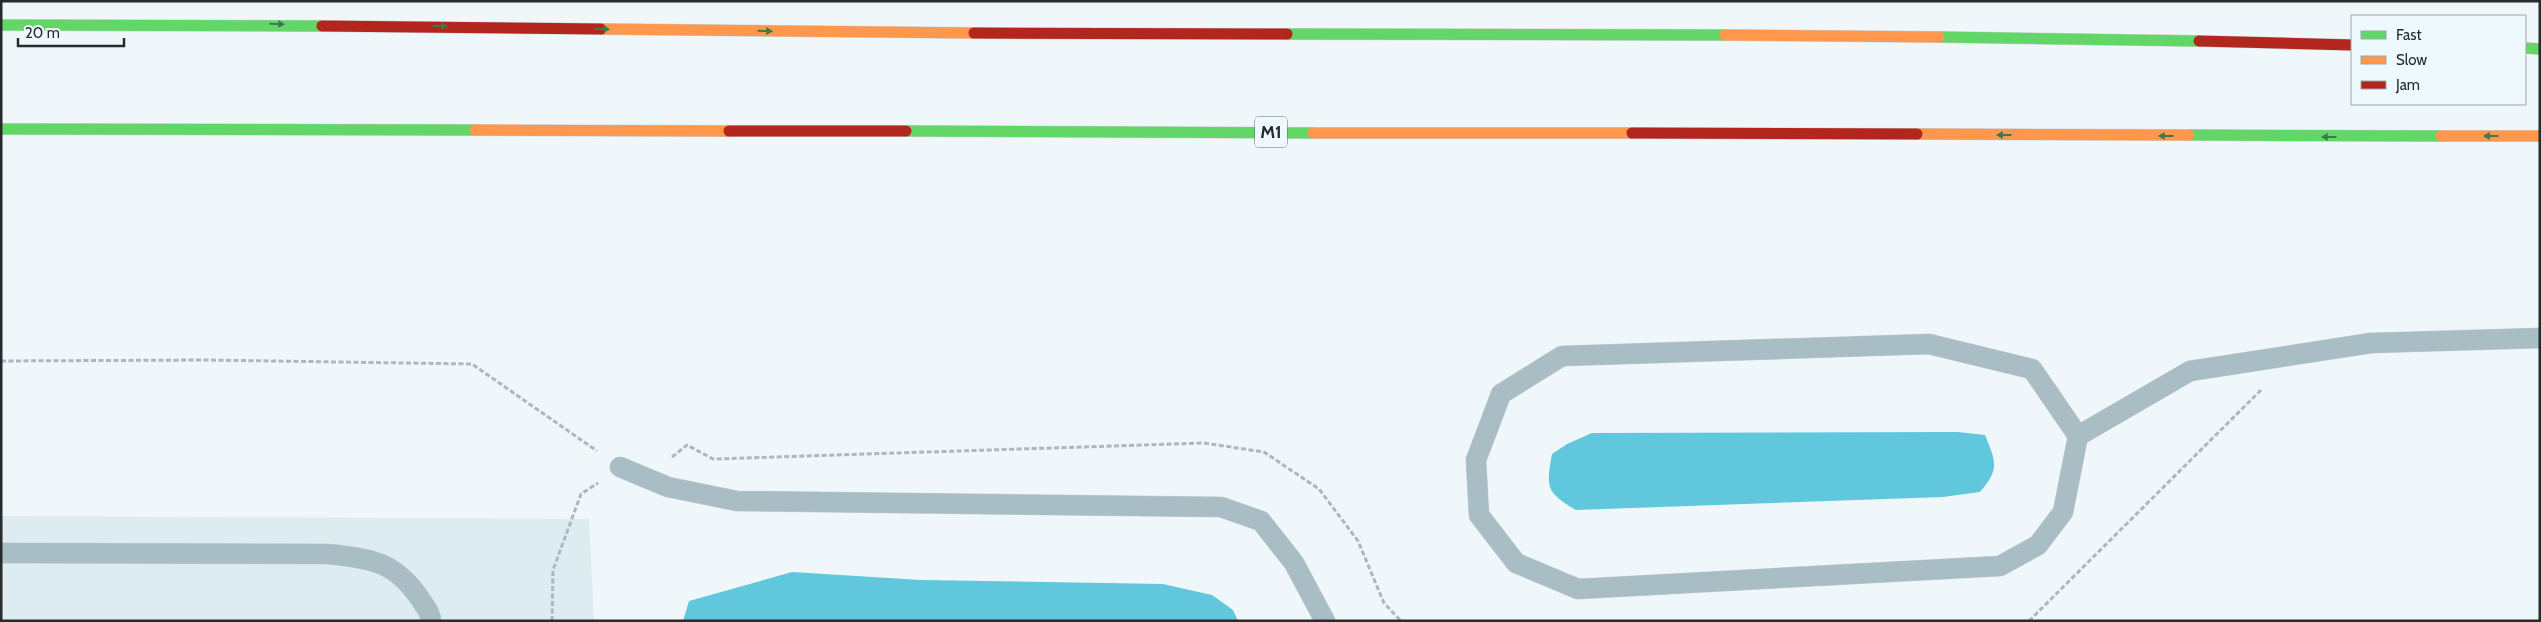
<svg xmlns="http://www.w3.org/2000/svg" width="2541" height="622" font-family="Cabin,sans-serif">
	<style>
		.built { fill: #ddecf1 }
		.water { fill: #60c7dd }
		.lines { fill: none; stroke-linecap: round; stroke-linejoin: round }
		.lane-casing { stroke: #ccd1d4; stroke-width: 21 }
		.fast-casing { stroke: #ccd1d4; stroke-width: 12 }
		.slow-casing { stroke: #ccd1d4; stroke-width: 12 }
		.jam-casing { stroke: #ccd1d4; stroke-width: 12 }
		.path { stroke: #a9b9be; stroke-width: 3; stroke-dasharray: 5 2.5; stroke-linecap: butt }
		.lane { stroke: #a9bec4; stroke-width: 20 }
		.fast { stroke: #63d668; stroke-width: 11 }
		.slow { stroke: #ff974d; stroke-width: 11 }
		.jam { stroke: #b3261e; stroke-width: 11 }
		.oneway { fill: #417847 }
		.labels { text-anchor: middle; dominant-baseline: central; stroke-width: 4; stroke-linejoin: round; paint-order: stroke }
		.shield { fill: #edf9fd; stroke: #62696b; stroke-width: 1 }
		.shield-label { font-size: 18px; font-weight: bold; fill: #262b2c }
	</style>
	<rect width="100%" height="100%" fill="#f0f7fa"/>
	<path class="built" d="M1,516l588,3 5,102h-593z"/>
	<path class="water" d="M1958,432l27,3c11,27 15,34 -5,57l-37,5 -367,13c-30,-18 -30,-22 -24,-56l15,-10 25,-11z
		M792,572l129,8 242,4 49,11 21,15 5,11h-555l6,-20z"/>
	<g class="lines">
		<defs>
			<path id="lane" d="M1929,344l103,25 46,67 -15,76 -25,33 -38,21 -422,23 -62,-26 -37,-48 -3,-55 25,-66 61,-38z
				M2078,436l112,-65 181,-28 169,-5
				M620,467l48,20 69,14 484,6 40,14 33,42 31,58
				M1,553l327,1c44,5 67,7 93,46 4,7 10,13 10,21"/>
			<path id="fast" d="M1,25l321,1
				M1287,34l438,1
				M1939,37l260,4
				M2525,48l15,1
				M1,129l474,1
				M906,131l407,2
				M2189,135l252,1"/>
			<path id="slow" d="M601,29l373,4
				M1725,35l214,2
				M475,130l254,1
				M1313,133h319
				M1917,134l272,1
				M2441,136h99"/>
			<path id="jam" d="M322,26l279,3
				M974,33l313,1
				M2199,41l153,4
				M729,131h177
				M1632,133l285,1"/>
		</defs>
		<use href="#lane" class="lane-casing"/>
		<use href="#fast" class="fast-casing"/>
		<use href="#slow" class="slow-casing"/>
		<use href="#jam" class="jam-casing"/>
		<path class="path" d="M1,361l205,-1 266,4 125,87
			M672,457l15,-12 26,14 491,-16 60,9 55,37 39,52 26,62 17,18
			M552,621l1,-51 28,-76 17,-11
			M2029,621l232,-231"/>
		<use href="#lane" class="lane"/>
		<use href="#fast" class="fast"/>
		<use href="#slow" class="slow"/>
		<use href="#jam" class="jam"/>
	</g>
	<defs><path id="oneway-solid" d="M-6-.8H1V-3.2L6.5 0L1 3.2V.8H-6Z" transform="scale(1.25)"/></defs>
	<g class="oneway">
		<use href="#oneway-solid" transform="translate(277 24) rotate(1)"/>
		<use href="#oneway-solid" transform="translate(440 26) rotate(1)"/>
		<use href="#oneway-solid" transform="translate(602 29) rotate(1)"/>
		<use href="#oneway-solid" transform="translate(765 31) rotate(1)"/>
		<use href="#oneway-solid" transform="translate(2004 135) rotate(-180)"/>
		<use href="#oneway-solid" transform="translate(2166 136) rotate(-180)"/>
		<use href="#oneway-solid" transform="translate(2491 136) rotate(180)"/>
		<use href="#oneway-solid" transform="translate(2329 137) rotate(-180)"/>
	</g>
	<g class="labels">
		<rect class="shield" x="1255" y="116.5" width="32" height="31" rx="4"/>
		<g class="shield-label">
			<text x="1271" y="132">M1</text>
		</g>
	</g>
	<rect width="2541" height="622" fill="none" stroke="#262b2c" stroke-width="5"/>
	<rect x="2351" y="15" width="175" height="90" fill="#edf9fd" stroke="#9da7a9"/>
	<rect x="2361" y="31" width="25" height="8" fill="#63d668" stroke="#9da7a9"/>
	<text x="2396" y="40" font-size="15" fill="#262b2c">Fast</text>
	<rect x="2361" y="56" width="25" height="8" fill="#ff974d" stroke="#9da7a9"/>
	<text x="2396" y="65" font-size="15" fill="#262b2c">Slow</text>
	<rect x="2361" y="81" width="25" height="8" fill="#b3261e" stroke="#9da7a9"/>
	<text x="2396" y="90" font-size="15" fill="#262b2c">Jam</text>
	<path d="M18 38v8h106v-8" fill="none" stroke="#262b2c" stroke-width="2.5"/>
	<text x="25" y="38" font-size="15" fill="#262b2c" stroke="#edf9fd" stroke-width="4" paint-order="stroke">20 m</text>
</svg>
